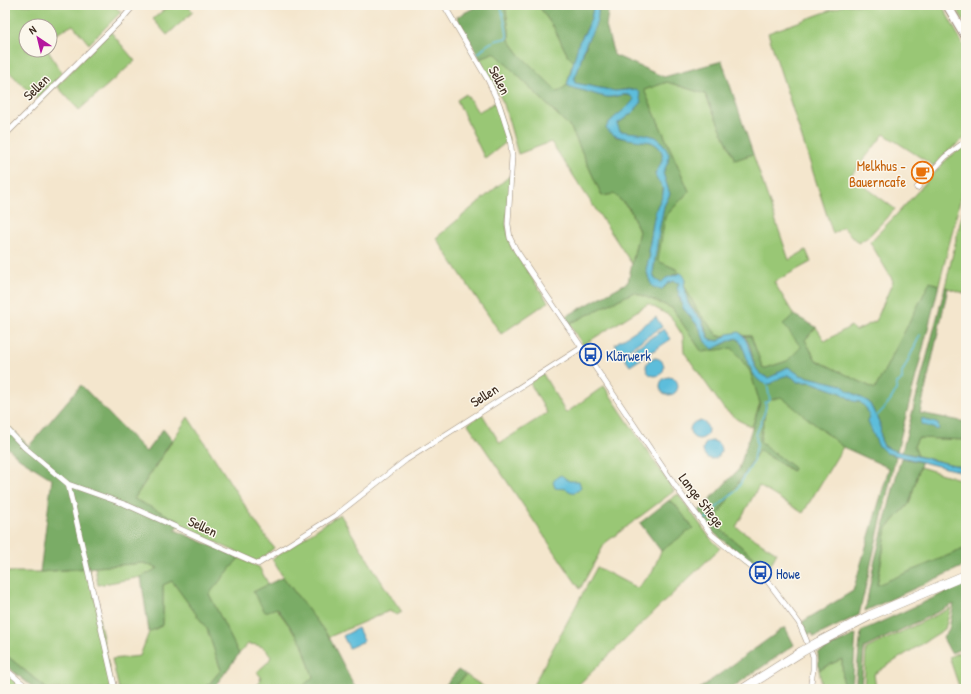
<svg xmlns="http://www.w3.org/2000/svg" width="971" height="694" font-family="'Patrick Hand',sans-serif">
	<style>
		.green { fill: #99c775; stroke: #6a784a }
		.forest { fill: #7aac66; stroke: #5a6b42 }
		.water { fill: #5dbddb; stroke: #4c747c }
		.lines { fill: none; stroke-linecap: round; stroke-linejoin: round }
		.stream { stroke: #5dbddb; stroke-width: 1.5 }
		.minor-casing { stroke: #988876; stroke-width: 6 }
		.primary-casing { stroke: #988876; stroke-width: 10 }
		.trunk-casing { stroke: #988876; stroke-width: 10 }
		.minor { stroke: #fff; stroke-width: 5 }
		.primary { stroke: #fff; stroke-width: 8 }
		.trunk { stroke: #fff; stroke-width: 9 }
		.trunk-bridge-casing { stroke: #988876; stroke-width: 10; stroke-linecap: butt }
		.trunk-bridge { stroke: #fff; stroke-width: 9 }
		.labels { text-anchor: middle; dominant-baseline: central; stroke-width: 3; stroke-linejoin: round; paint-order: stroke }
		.street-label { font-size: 14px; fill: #3b2a1e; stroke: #fbf7ec }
		.food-label { font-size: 14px; fill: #c56008; stroke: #fbf7ec; text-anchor: end }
		.transit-label { font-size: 14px; fill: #164399; stroke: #fbf7ec; text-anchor: start }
	</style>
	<rect width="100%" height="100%" fill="#fbf7ec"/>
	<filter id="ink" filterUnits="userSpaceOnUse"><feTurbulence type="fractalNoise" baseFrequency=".025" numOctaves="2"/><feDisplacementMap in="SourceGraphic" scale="8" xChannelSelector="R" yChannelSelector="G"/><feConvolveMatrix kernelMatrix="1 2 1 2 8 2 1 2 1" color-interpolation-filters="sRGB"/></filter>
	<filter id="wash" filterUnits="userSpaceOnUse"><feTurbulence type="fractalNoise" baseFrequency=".012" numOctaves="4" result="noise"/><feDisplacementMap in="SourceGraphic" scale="16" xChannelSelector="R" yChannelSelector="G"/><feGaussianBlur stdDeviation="0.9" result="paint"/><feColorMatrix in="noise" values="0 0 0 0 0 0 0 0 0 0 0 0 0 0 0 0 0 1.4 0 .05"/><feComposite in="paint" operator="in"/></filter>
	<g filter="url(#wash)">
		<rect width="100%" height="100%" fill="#f4e6cd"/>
		<path class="green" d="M5,5h108l8,7 -32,32 -16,-19 -23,12v-11h-24v24h22l14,24 -25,25 -32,-31z
			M164,5h23l6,7 -26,23 -14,-16 13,-11z
			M505,5h33l16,23 14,28 6,6 -3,6 -4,17 -9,8 -38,-38 -11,-15v-10z
			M845,5h97l24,45v87l-21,17 -11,12 -50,-32 -33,42 44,33 -27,28 -10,6 -15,-16 -10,7 -65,-201z
			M954,5h12v19z
			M110,31l25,30 -56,49 -22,-24z
			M494,52l77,76 31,68 12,-2 16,16 9,21 -7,33 -81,-122 -33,12 -14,-50 -24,-45z
			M667,82l38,12 30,66 18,-6 36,106 17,-10 5,12 -37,20 20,33 -10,9 17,23 -14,14 -24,8 -12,-33h-7l-5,-4c-7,2 -14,4 -21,4l-21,-26 -13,-25 1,-4 -4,-8h-3l-2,-4 -19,-8 8,-44 24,-26 -45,-101z
			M466,94l12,18 18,-10 13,38 -24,19 -28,-59z
			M966,144v33l-27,108 -9,-2 -55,106 -59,-29 -11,-20 11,-13 9,14 26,-15 4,5 21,-10 17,-40 -23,-39 27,-28 50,-55z
			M512,174l-6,50 5,23 37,55 -47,32 -65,-96z
			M966,198v96l-21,-7z
			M634,292l38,16 30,44 30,-5 18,24 10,32 -8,24 -14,-7 -14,-11 -40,-57 -1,-16 -13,-20 -22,-12 -65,41 -14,-21z
			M543,374l23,39 38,-27 70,105 -69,52 -25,46 -112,-165 14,-10 18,29 47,-30 -17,-30z
			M781,396l62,51 -40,66 -44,-27 -23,41 41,26 -9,16 -55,-46 46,-73 33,21 2,-3 -34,-26 7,-41z
			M188,417l65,101 21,30 -16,14 -80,-37 1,-3 -45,-23z
			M918,438l48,2v28l-48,-12 -4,-10z
			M920,467l46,14v67l-89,38 10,-58 22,-24z
			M678,494l32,44 10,10 -146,141h-43l66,-122 40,21 15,-15 9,-22 31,-23 -18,-25 -6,-2z
			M340,514l46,75 16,23 -5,3 -8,-4 -60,26 -46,-60 -11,-18z
			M239,558l20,9 10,18 -16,7 23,16 26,35 11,34 -9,9 2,3h-50l5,-12 -4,-5 11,-10 3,-5c-6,-11 -11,-12 -23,-13l-9,10 -30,-60z
			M143,563l16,5 -18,9 -43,8 -3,-18z
			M89,568l24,121h-66l-42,-35v-82h35z
			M172,581l35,48 14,41 -16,19h-86l-7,-30 28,-3 9,-24 14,-7v-40z
			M951,608l-6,21 -71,45 2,15h-12l2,-40z
			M966,649v40h-6l-11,-32z
			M842,659l1,30h-25l3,-8 -2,-11z
			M5,672l21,17h-21z
			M466,675l21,14h-34z"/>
		<path class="forest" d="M479,5h26l4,25v10l11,15 38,37 9,-7c6,4 11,4 18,6 7,2 14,5 22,6 9,1 20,-6 28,2l-9,11 -18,13 8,14 35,5c16,7 13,20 4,31 2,8 7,10 8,17 1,6 -4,12 -6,17 -5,14 -5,29 -9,44l2,4 -4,14 4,13 14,6 4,-5 6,-2 5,2v14l4,11 16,19 6,15 17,3 9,-5 6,-2 7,9 4,16 24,21c7,-9 18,-12 25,-2h14l30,11 12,8 7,1 6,6 3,6 -1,8 18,31 10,3 -37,159 -45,22 -2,-4 -4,2 -6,-13 51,-31 36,-123 -46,-21 -62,-50 -14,4 -7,41 34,26 -1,3 -34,-21 -46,73 55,46 -3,6 -51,-42 -16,-21 41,-43 21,-66 -10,-32 -18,-23 -30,4 -30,-44 -38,-16 -65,32 -4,-7 63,-35 11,-51 -9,-22 -16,-15 -12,2 -31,-68 -77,-76 -14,7 -23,-42z
			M538,5h53c6,13 -8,27 -12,38 -2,6 -3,13 -5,19l-6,-6 -14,-28z
			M597,5h12l-3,21 8,29 50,22 58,-16 31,93 -18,6 -30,-66 -38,-12 -23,8 45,101 -24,26 -7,44 18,8 2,4 -5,2 -12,8 -6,-3 -2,-7 6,-42 5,-25 6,-12 -7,-21 5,-11 -12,-25 -36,-6 -3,-7 15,-11 9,-10 -12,-14 -14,2 -40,-8 -1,-4 25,-69z
			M930,282l9,3 -42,166 -5,-1 -8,-4 -3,-6 -1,-16 -11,-22 -22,-12 -5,-5 -42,-10 -12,-8 -10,5 -1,2 -9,4c-21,-9 -12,-29 -24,-42h7l12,33 24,-8 14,-14 -18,-23 11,-9 22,12 -11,13 11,20 59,29z
			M684,285l13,25 21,26h7l-6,5 -8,-1 -2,-2c-2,-6 -4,-13 -7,-18 -9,-13 -18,-17 -18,-35z
			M945,287l3,1 -28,125 46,9v18l-48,-2 -4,8 4,10 -16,-4z
			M81,385l65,67 17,-23 9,11 -38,59 46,22 -5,9 64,28 -30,36 30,60 -26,35h-8l16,-19 -14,-41 -35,-48 -9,4v40l-14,7 -8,-55 17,-9 -15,-5 -103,9 12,-93 -33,-21 -14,-13v-22l24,23z
			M901,458l20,4v1l-12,41 -22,24 -10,57 89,-37v17l-101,46 9,-47z
			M668,501l6,2 19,25 -32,23 -21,-28z
			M283,577l46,60 27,52h-50l-3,-3 10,-9 -11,-34 -25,-35 -12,4 -12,-20z
			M966,583v16l-2,1 2,7v40l-15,6 -8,-15 6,-9 5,-25 -90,44 -3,41h-6l6,-58z
			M785,627l9,18 -64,44h-31z
			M856,634l-4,55h-9l-1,-30 -23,11 -1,-17z
			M5,654l42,35h-12l-30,-24z
			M458,670l8,5 -13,14h-18l9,-2z"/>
		<path class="water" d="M591,5h6c5,17 -8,29 -13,44 -3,9 -5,22 -10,30l1,4 40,8 21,-2 3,3 2,11 -9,10 -15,11 3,7 25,3 11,3 6,5 7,12 -1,8 -5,11 7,21 -6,12 -5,25 -6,42 2,6 6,4 5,-5 15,-5 3,3 1,5 -1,6 4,16 3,5 10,11 8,19 2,2 8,1 9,-7 11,-2c17,14 7,37 29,46l9,-4 1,-2 10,-5 12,8 42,10 5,5 22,12 11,22 1,16 3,6 8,4 74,18v5l-80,-20 -8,-8 -10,-23 1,-8 -3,-6 -6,-6 -7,-1 -12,-8 -30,-11h-14c-8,-12 -18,-4 -26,2 -23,2 -22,-34 -34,-46l-6,2 -18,9 -8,-7 -6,-15 -16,-19 -6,-20 2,-5 -5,-2 -6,2 -7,7 -8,-3 -3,-5 -4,-13 4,-14 -2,-4c4,-15 4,-29 9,-44 2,-5 7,-11 6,-17 -1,-7 -7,-9 -8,-17 9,-11 12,-24 -4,-31 -13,-2 -38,-2 -45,-14 3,-10 22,-18 28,-29 -7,-9 -18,-1 -27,-2 -8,-1 -15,-4 -22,-6 -7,-2 -12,-2 -18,-6l12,-43 8,-13 4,-11 2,-10z
			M656,317l6,10 -41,27 -6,-10z
			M664,329l7,10 -41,27 -7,-10z
			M646 367a9 9 0 1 1 18 0a9 9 0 1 1-18 0Z
			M660 386a9 9 0 1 1 18 0a9 9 0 1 1-18 0Z
			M922,418l16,6 1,5 -1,1 -17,-6z
			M690 430a9 9 0 1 1 18 0a9 9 0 1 1-18 0Z
			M703 450a9 9 0 1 1 18 0a9 9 0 1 1-18 0Z
			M561,475l8,6h10l2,7c-6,6 -9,5 -15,1 -3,-1 -7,0 -11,-1l-2,-6 4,-5z
			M358,628l6,13 -15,7 -6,-12z"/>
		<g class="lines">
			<path class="stream" d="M476,54c5,-1 6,-5 10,-8 7,-6 13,-6 21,-8 1,-7 -5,-24 -6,-33
				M877,416c7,-7 21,-23 20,-33l5,-3v-8l3,-5 15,-32
				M705,519l6,-3 5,-8 20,-17 17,-29 1,-8 3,-8 -1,-11 9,-24 1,-5 -1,-3 1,-1h2l2,-2 -3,-16"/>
		</g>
	</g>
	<g filter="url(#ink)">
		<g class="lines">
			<defs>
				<path id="minor" d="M444,5l44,75 11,24 11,34 2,18 -4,68 2,14 6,12 162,240 34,45 54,44 33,44 14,33v14l-3,19
					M5,135l118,-117 11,-13
					M917,188l28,-31 21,-16
					M5,427l19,20 44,37 59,21 131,59 78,-49 70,-55 175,-112
					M68,484l47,205
					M5,669l24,20"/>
				<path id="primary" d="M947,5l19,32"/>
				<path id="trunk" d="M817,643l52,-27 97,-41
					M743,689l58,-37"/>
			</defs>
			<use href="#minor" class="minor-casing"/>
			<use href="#primary" class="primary-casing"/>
			<use href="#trunk" class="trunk-casing"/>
			<use href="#minor" class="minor"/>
			<use href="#primary" class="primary"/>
			<use href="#trunk" class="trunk"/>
			<defs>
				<path id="trunk-bridge" d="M801,652l16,-9"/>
			</defs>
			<use href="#trunk-bridge" class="trunk-bridge-casing"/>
			<use href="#trunk-bridge" class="trunk-bridge"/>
		</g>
	</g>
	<defs>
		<symbol id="cafe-ring" viewBox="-11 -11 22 22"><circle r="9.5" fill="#fbf7ec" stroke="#e8710a" stroke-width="1.5"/><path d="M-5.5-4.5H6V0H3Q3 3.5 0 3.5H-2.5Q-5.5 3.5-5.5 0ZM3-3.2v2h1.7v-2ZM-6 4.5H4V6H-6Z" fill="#e8710a"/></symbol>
		<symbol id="bus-ring" viewBox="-11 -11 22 22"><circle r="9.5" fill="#fbf7ec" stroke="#1a4fb4" stroke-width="1.5"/><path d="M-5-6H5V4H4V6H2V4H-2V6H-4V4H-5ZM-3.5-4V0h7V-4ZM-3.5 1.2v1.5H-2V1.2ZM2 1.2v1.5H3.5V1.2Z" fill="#1a4fb4"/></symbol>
	</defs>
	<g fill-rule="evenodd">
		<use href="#cafe-ring" x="910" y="160" width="25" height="25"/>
		<use href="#bus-ring" x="578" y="342" width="25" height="25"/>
		<use href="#bus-ring" x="748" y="560" width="25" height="25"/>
	</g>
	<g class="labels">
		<g class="street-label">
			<text transform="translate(500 80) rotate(63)">Sellen</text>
			<text transform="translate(36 87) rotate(-45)">Sellen</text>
			<text transform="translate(484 395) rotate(-33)">Sellen</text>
			<text transform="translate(702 500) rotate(52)">Lange Stiege</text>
			<text transform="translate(203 526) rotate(25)">Sellen</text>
		</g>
		<g class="food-label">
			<text x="906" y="165">Melkhus -<tspan x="906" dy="16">Bauerncafe</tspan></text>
		</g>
		<g class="transit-label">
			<text x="606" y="355">Klärwerk</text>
			<text x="776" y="573">Howe</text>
		</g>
	</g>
	<rect width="971" height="694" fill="none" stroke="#fbf7ec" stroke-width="20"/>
	<g transform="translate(38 38) rotate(325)"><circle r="19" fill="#fbf7ec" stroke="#aea59a"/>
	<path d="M0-3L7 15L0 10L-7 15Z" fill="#b5179e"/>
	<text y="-6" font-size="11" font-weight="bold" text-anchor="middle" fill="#3b2a1e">N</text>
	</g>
</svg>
